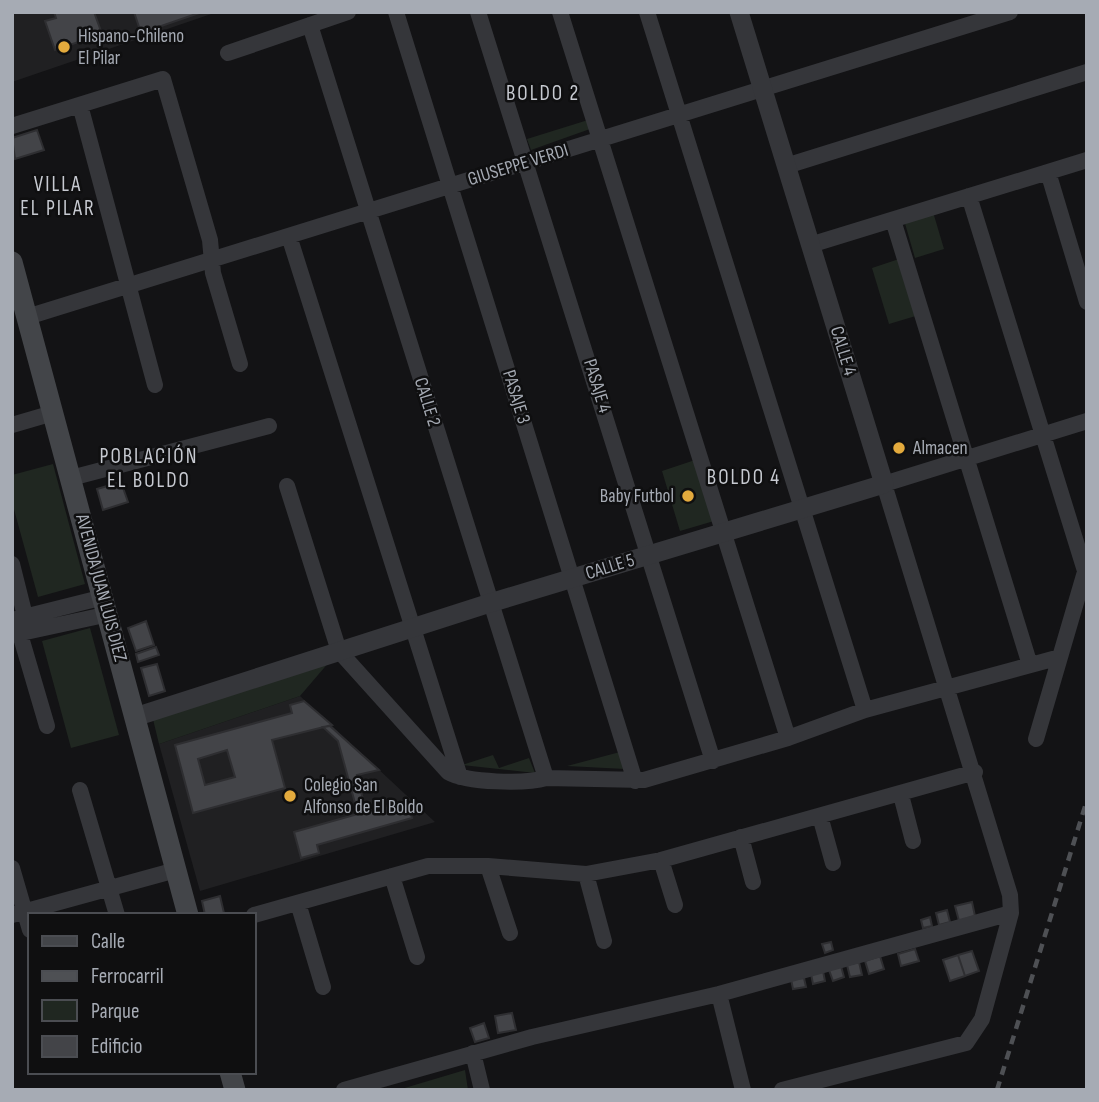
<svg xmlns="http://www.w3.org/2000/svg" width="1099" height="1102" font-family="'Sofia Sans Condensed',sans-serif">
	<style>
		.built { fill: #202022 }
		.green { fill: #202721 }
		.building { fill: #434448; stroke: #2e2e31; stroke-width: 2; fill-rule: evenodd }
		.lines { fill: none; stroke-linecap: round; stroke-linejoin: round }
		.minor { stroke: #35363a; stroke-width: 16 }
		.tertiary { stroke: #35363a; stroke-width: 19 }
		.secondary { stroke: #434549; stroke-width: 21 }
		.rail { stroke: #4e5054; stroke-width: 4.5; stroke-dasharray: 9 7; stroke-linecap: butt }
		.poi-dot { fill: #e3aa3d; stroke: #0f0f10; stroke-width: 2.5 }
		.labels { text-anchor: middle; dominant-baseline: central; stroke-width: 5; stroke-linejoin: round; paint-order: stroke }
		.poi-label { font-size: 19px; fill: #a6abb4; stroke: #0f0f10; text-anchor: start }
		.street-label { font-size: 19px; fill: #a6abb4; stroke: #0f0f10 }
		.neighbourhood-label { font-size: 21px; letter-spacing: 2px; fill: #c7cad1; stroke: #0f0f10 }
	</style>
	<rect width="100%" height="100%" fill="#131315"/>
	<path class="built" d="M12,12h205l-205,70z
		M300,696l135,126 -235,69 -41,-147z"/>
	<path class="green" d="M588,120l2,9 -59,21 -4,-11z
		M933,212l11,37 -29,9 -11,-38z
		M902,258l17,57 -30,9 -17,-56z
		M695,460l19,61 -34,10 -18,-60z
		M53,464l32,120 -47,13 -26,-95v-27z
		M90,628l29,107 -48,13 -29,-107z
		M330,661l-30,35 -141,48 -8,-33z
		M620,752l5,17 -58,-3z
		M493,755l6,13 30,-10 6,15 -73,-8z
		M465,1070l3,20h-70z"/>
	<path class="building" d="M54,12h40l8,22 -47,16 -10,-29 11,-3z
		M134,12h68l-61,21z
		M37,130l7,20 -29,9 -3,-21z
		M121,482l7,20 -25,8 -6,-21z
		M146,621l8,24 -18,6 -8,-23z
		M156,647l3,8 -21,7 -2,-8z
		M157,664l8,27 -16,5 -8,-28z
		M304,701l28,24 -60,15 13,48 -92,25 -18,-68 117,-32 -2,-8zM227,750l8,27 -30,8 -7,-26z
		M330,726l49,44 -22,5 9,37 -8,2 -20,-73 -15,-14z
		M407,800l5,18 -95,27 2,8 -18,5 -7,-26z
		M220,896l4,17 -19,2 -3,-14z
		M972,902l3,14 -16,5 -4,-15z
		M947,910l3,12 -11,3 -3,-12z
		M930,917l2,9 -9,2 -2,-8z
		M831,942l2,8 -8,3 -3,-9z
		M915,949l4,12 -18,5 -3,-12z
		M972,951l7,20 -14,5 -7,-21z
		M958,955l7,21 -15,5 -7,-21z
		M880,956l4,13 -15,5 -4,-13z
		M859,962l3,13 -12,2 -3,-12z
		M841,966l3,11 -11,4 -4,-11z
		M823,971l2,10 -12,3 -2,-10z
		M804,978l2,9 -13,2 -2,-10z
		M512,1013l4,17 -18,3 -3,-17z
		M484,1023l5,15 -14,4 -5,-14z"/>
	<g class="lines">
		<path class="minor" d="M396,12l239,769
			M478,12l235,749
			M560,12l228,726
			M647,12l218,698
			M310,25l236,753
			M228,53l120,-41
			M80,105l75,280
			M12,126l151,-47 47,161 3,33 27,91
			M786,166l301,-94
			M1048,172l39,130
			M969,196l116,375
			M893,220l137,445
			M289,236l171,541
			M810,245l277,-85
			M27,317l983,-305
			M12,425l41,-12
			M71,478l198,-52
			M287,486l52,165 109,121c19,11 78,12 98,6l98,2 144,-42 77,-28 195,-53
			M12,564l13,52
			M12,620l92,-23
			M20,634l27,92
			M12,635l97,-21
			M1036,739l51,-174
			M80,790l37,125
			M901,795l12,46
			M820,816l13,47
			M741,837l12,45
			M661,860l14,45
			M488,866l22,67
			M12,868l18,62
			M586,874l18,67
			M392,876l25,81
			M298,903l25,84
			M12,915l164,-45
			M254,915l174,-49h60l98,8 75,-14 314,-88
			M719,994l24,96
			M473,1053l9,37
			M344,1090l188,-53 187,-43 292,-81
			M782,1090l184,-47 16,-24 29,-106 -1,-18 -126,-411 203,-63"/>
		<path class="tertiary" d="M135,717l355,-114 394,-119 -145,-472"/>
		<path class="secondary" d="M12,262l176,653
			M230,1072l5,18"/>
		<path class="rail" d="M997,1090l90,-290"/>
	</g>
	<g class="poi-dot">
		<circle cx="64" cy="47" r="7"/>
		<circle cx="899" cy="448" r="7"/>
		<circle cx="688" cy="496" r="7"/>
		<circle cx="290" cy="796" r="7"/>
	</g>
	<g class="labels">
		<g class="poi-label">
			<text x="78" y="36">Hispano-Chileno<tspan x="78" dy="22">El Pilar</tspan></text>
			<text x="913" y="448">Almacen</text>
			<text x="674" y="496" text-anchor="end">Baby Futbol</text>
			<text x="304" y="785">Colegio San<tspan x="304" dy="22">Alfonso de El Boldo</tspan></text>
		</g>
		<g class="street-label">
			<text transform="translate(518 165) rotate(-17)">GIUSEPPE VERDI</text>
			<text transform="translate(843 351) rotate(73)">CALLE 4</text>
			<text transform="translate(597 386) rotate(73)">PASAJE 4</text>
			<text transform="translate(516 397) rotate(73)">PASAJE 3</text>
			<text transform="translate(427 402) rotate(73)">CALLE 2</text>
			<text transform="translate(610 567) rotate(-17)">CALLE 5</text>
			<text transform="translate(101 588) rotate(75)">AVENIDA JUAN LUIS DIEZ</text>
		</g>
		<g class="neighbourhood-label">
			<text x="543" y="93">BOLDO 2</text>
			<text x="58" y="184">VILLA<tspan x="58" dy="24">EL PILAR</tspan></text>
			<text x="149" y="456">POBLACIÓN<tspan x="149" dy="24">EL BOLDO</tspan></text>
			<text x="744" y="477">BOLDO 4</text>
		</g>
	</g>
	<rect width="1099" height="1102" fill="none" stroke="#a6abb4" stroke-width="28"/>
	<rect x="28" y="913" width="228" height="161" fill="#0f0f10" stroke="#4b4d52" stroke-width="2"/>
	<rect x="42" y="936" width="35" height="10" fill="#434549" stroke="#4b4d52" stroke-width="2"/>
	<text x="91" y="948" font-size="21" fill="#a6abb4">Calle</text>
	<rect x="42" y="971" width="35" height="10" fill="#4e5054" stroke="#4b4d52" stroke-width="2"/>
	<text x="91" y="983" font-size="21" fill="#a6abb4">Ferrocarril</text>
	<rect x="42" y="1000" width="35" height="21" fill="#202721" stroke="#4b4d52" stroke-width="2"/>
	<text x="91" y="1018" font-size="21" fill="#a6abb4">Parque</text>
	<rect x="42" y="1036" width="35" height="21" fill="#434448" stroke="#4b4d52" stroke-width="2"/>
	<text x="91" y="1053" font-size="21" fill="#a6abb4">Edificio</text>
</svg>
